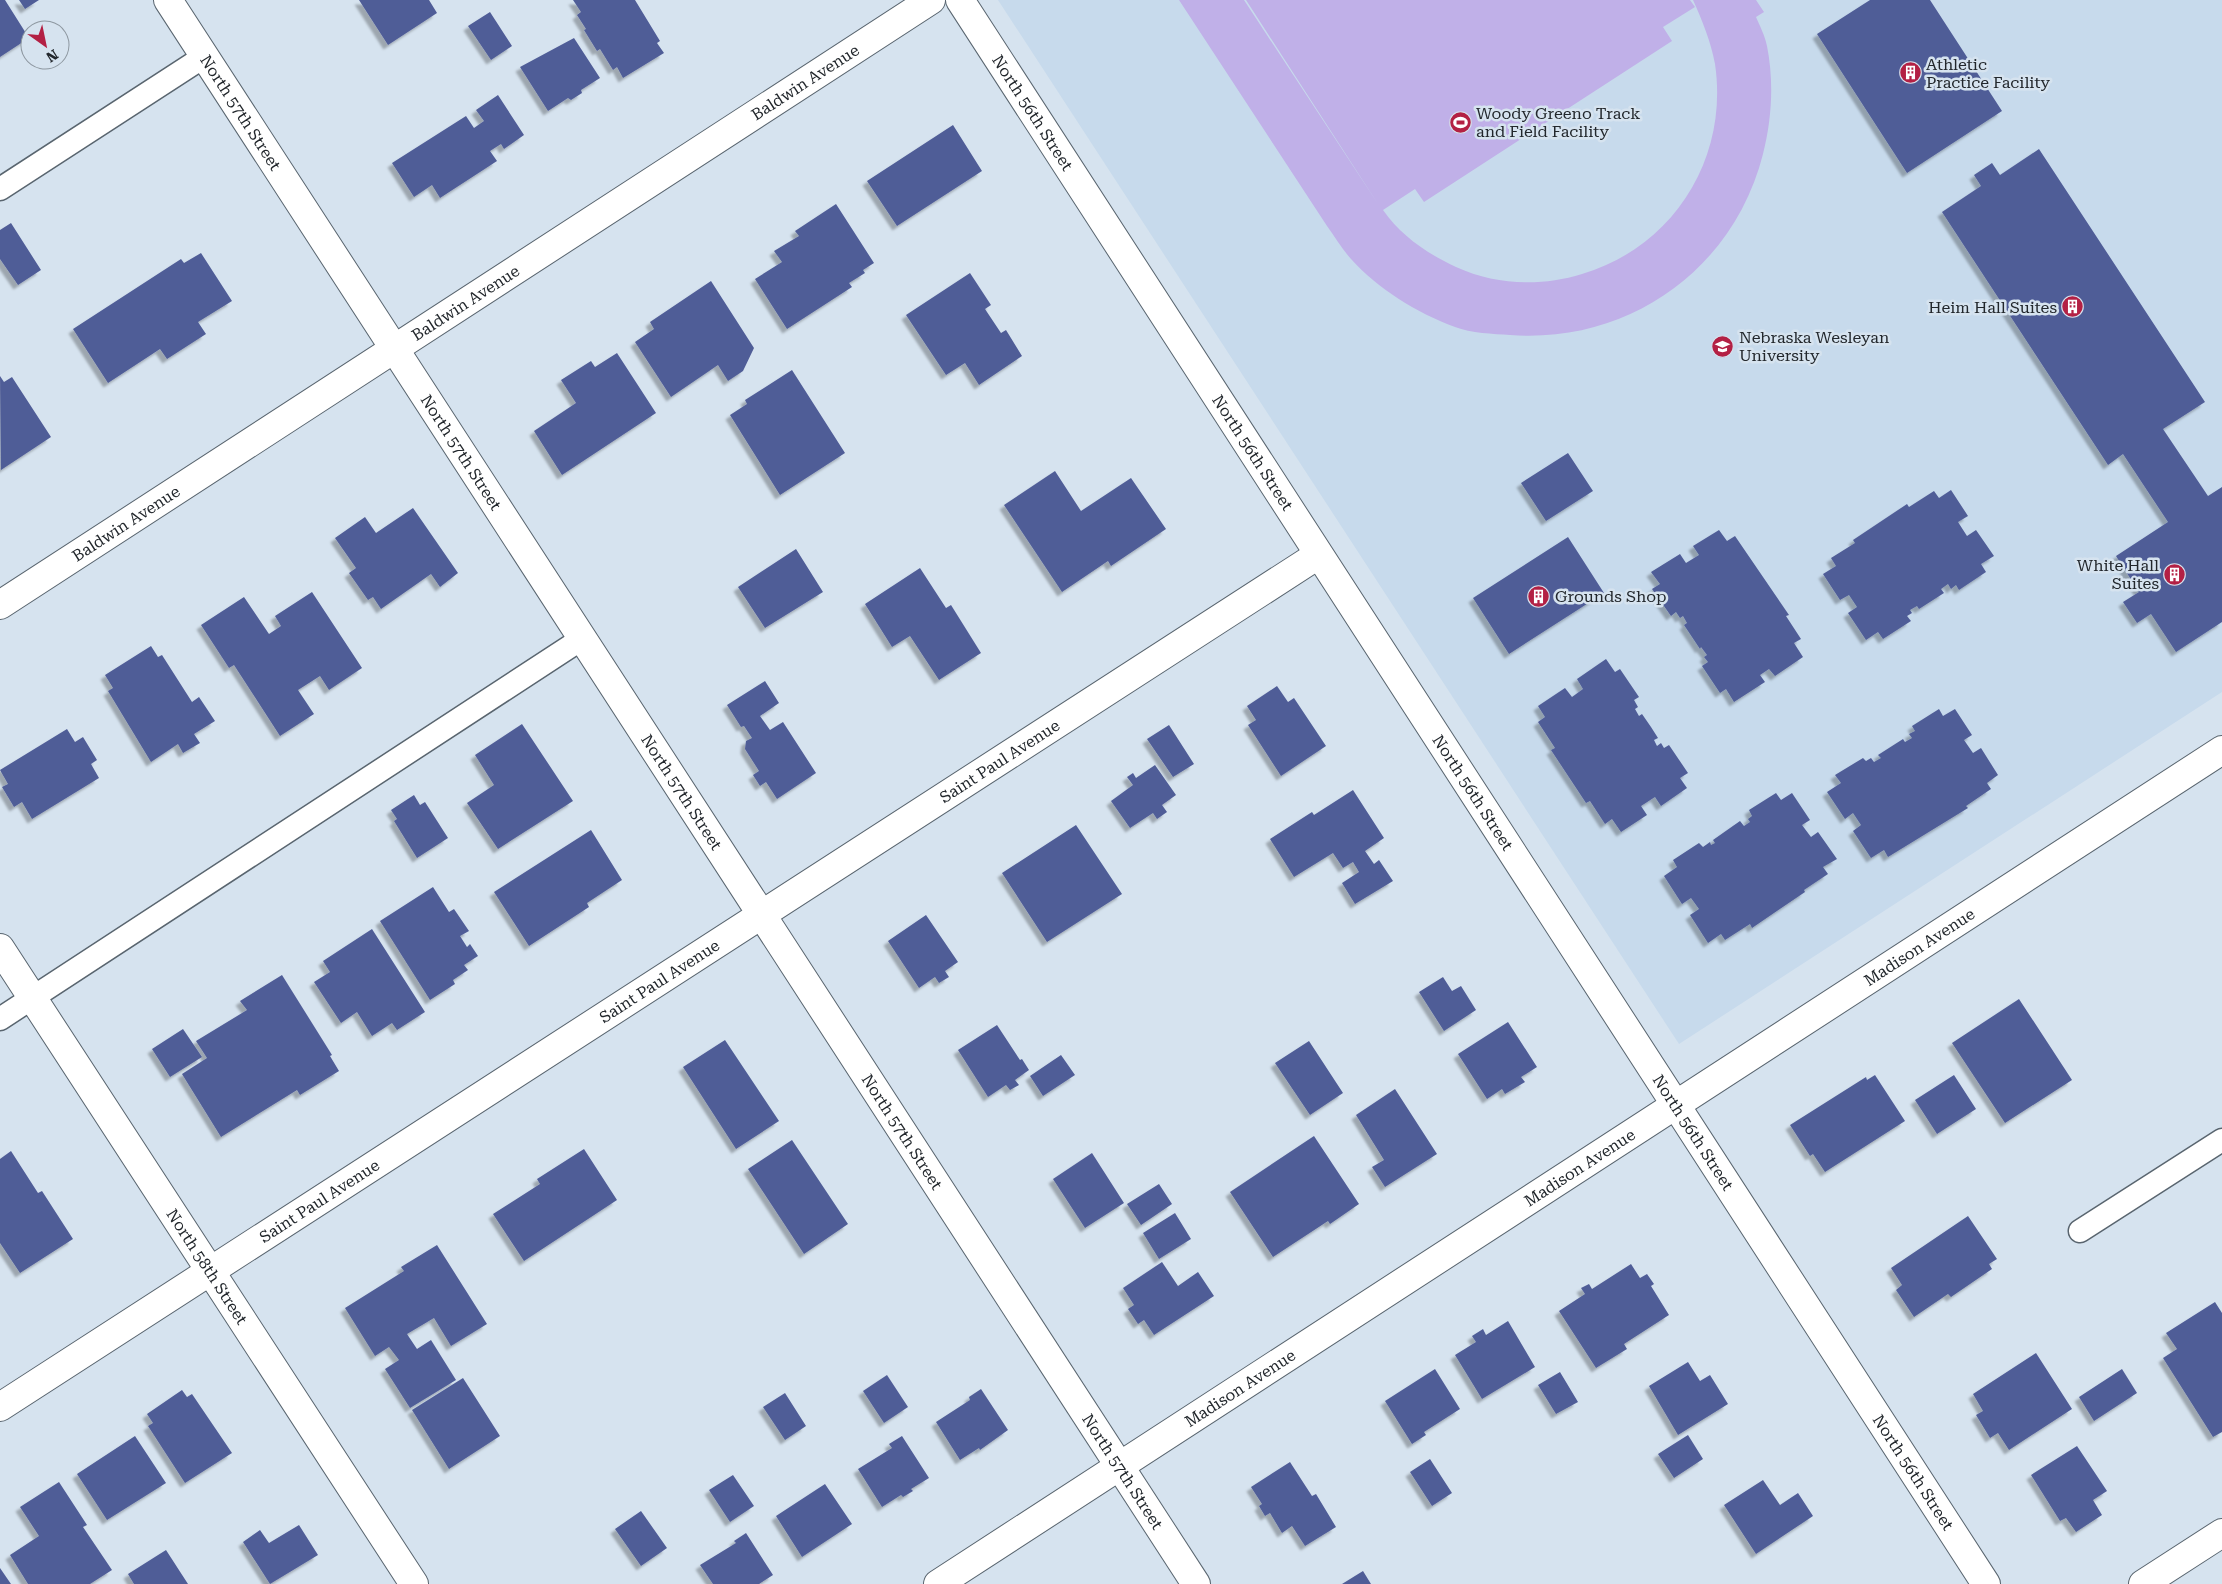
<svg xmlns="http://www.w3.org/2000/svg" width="2222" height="1584" font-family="'Roboto Serif',serif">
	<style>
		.built { fill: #c7daec }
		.green { fill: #c0b0e8 }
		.building { fill: #505d97; filter: url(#shadow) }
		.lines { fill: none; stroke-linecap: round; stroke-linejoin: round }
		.lane-casing { stroke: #59656f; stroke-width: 25 }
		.street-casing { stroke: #59656f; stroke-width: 30 }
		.secondary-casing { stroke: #59656f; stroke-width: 30 }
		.lane { stroke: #fff; stroke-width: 22 }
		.street { stroke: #fff; stroke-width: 28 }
		.secondary { stroke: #fff; stroke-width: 28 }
		.labels { text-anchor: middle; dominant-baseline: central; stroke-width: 5; stroke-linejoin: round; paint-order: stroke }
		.poi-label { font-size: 16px; fill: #22272c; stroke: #d6e3ef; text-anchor: start }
		.street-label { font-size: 16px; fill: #22272c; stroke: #d6e3ef }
	</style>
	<defs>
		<filter id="shadow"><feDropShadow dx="-4.5" dy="4.5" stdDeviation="1" flood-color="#0004"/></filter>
	</defs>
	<rect width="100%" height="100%" fill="#d6e3ef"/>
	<path class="built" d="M998,0h1224v692l-543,352z"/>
	<path class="green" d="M1179,0h65l134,204 -132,-204h444l5,7 -32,20 9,14 -248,161 -9,-13 -32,21c18,26 45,44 73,57 40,18 84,20 126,7 91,-27 147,-115 133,-210 -4,-22 -13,-44 -22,-64h63l8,12 -8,5c4,9 9,19 11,29 7,35 5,73 -4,108 -29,115 -134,190 -253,181 -17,-1 -39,-2 -55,-8 -38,-14 -77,-38 -104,-68 -9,-10 -16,-22 -24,-33z"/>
	<path class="building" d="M0,0h5l24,38 -29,19z
		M19,0h20l-14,9z
		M359,0h70l8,13 -49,32z
		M573,0h62l25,41 -3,2 7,10 -41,25 -6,-11 -4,3 -13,-21 -3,2 -13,-21 2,-1 -9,-14 4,-3z
		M1870,0h60l72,111 -95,62 -90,-139z
		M490,12l22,34 -21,14 -23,-34z
		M574,38l26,40 -19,12 1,3 -11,7 -3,-2 -20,13 -28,-44z
		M498,95l26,40 -20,14 -3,-5 -11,7 7,10 -57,37 -8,-13 -18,12 -22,-34 74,-47 8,12 10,-7 -8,-11z
		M953,125l29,46 -85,55 -30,-45z
		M2039,149l166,253 -42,27 45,67 14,-9v135l-46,30 -25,-38 -14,9 -14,-21 16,-10 -23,-36 52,-34 -45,-68 -15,11 -166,-253 39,-26 -7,-11 18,-12 8,12z
		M836,204l38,59 -11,7 2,3 -16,10 3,4 -65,42 -32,-50 27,-17 -8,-11 25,-15 -4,-5z
		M11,223l30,47 -23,15 -18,-26v-29z
		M201,253l31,48 -34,21 8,12 -39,25 -7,-10 -52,34 -35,-54 108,-70 3,4z
		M970,273l21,32 -6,4 16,24 5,-3 16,26 -43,29 -14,-22 -19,12 -40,-60z
		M711,281l43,67 -11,23 -15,10 -10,-16 -47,32 -36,-55 19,-13 -4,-7z
		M617,353l39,60 -94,62 -28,-44 42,-28 -15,-23 30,-19 4,6z
		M792,370l53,83 -65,42 -50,-80 17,-11 -2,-4z
		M0,376l4,6 8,-5 39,60 -50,33z
		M1568,453l25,38 -47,30 -25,-38z
		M1055,471l26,40 50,-33 35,51 -55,37 -3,-5 -46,31 -58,-87z
		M1951,490l17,26 -10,6 9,14 9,-6 18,26 -13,8 5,8 -27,18 -3,-5 -5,4 -3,-5 -7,5 3,4 -25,16 -2,-3 -7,4 2,3 -5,3 4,5 -28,18 -5,-7 -12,8 -18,-27 9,-6 -8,-12 -9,5 -17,-26 13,-8 -5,-8 24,-15 -2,-3 54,-36 2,3 25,-16 5,7z
		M413,508l45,65 -18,14 -9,-13 -50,35 -8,-12 -5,3 -19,-27 7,-5 -21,-30 30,-21 11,16z
		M1719,530l8,11 8,-5 54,79 -3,1 15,23 -7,4 9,14 -28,19 -6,-7 -9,6 5,7 -31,20 -8,-13 -6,4 -18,-27 6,-4 -4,-5 3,-2 -6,-8 -1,2 -16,-24 3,-2 -4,-7 -3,2 -4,-6 -5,4 -19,-27 8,-5 -9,-12 29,-18 6,9 13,-8 -6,-9z
		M1568,537l36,56 -95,61 -36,-56z
		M796,549l27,43 -58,36 -27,-41z
		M920,568l26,40 5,-3 30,48 -42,27 -29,-44 -18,11 -27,-43z
		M312,592l50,76 -33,22 -9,-14 -22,14 16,24 -34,22 -46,-71 -5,3 -28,-43 43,-28 25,37 12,-8 -6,-10z
		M151,646l7,11 4,-2 30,47 7,-5 16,24 -21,13 6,9 -17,10 -5,-9 -27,18 -43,-71 5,-3 -8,-13z
		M1606,659l9,13 5,-3 19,28 -5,3 4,7 -3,2 4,7 3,-2 9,13 7,11 -4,2 3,6 4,-3 3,5 5,-3 19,28 -8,5 7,10 -26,18 -6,-9 -14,9 6,9 -26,17 -9,-13 -7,5 -15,-23 -4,2 -35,-53 4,-2 -17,-26 7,-5 -7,-11 27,-18 7,9 11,-8 -6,-10z
		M765,681l14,22 -19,13 10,14 13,-8 33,51 -39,26 -11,-17 -6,4 -7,-11 6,-4 -14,-22 1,-8 6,-3 -8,-12 -3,1 -14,-22z
		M1277,686l11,16 6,-4 32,48 -45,30 -33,-51 8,-5 -9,-14z
		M1939,709l4,7 12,-7 17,26 -8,5 9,13 8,-5 17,27 -11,8 4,6 -25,17 2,2 -80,49 -4,-7 -13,8 -18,-27 8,-6 -8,-12 -8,6 -18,-27 14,-9 -6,-8 28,-17 3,3 5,-3 3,4 7,-4 -3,-3 25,-16 2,3 7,-4 -3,-4 6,-3 -3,-5z
		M522,724l51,77 -75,48 -31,-46 27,-18 -19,-30z
		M1169,725l25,39 -21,13 -26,-38z
		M67,729l8,13 8,-5 14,23 -6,4 8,14 -67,41 -10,-17 -8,5 -12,-20 6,-3 -8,-14z
		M1155,765l21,30 -14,10 5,7 -10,7 -4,-6 -23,15 -19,-27 22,-16 -6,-8 6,-4 3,5z
		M1353,790l31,48 -19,13 9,13 5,-4 14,21 -38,23 -13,-21 17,-11 -6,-10 -10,6 -10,-15 -39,24 -24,-38 42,-27 2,3z
		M1776,793l5,7 11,-7 18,27 -8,5 9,12 7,-5 19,27 -14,8 5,7 -24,16 1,2 -53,36 -2,-4 -25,16 -4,-6 -13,9 -18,-28 9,-6 -8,-11 -9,6 -18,-28 13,-9 -4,-7 26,-17 4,4 7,-5 1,3 4,-2 -2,-3 27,-19 4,5 6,-4 -2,-3 4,-3 -3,-6z
		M414,795l6,10 5,-3 23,36 -31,20 -23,-37 3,-2 -6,-9z
		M1076,825l46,69 -75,48 -45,-69z
		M591,830l31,50 -35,23 2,4 -60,39 -35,-54z
		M433,887l16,25 5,-3 15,22 -9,5 7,11 3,-3 8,12 -14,9 4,5 -15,10 2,4 -25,16 -50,-79z
		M926,915l32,47 -13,9 4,6 -10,6 -4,-6 -16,11 -31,-47z
		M372,929l53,83 -28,18 -5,-7 -20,13 -15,-24 -16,11 -27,-41 16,-10 -7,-11z
		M282,975l50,80 -2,1 9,15 -39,24 -3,-5 -76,47 -39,-63 25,-16 -11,-17 51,-31 -7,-9z
		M1443,977l9,14 9,-5 15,24 -32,21 -25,-39z
		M2019,999l53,81 -67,43 -53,-80z
		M1508,1022l29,45 -16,10 4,5 -20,12 -3,-5 -15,10 -29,-45z
		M997,1025l23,35 2,-1 7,11 -14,10 4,5 -9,5 -4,-5 -18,12 -30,-47z
		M183,1029l19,28 -32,20 -18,-28z
		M725,1040l54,81 -43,28 -53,-82z
		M1309,1041l34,52 -33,22 -35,-52z
		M1061,1055l14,20 -32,21 -13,-20z
		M1875,1075l30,46 -80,51 -12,-18 -3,2 -20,-31 76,-48 1,3z
		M1954,1075l22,34 -39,25 -22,-34z
		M1395,1089l42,65 -52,33 -13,-20 12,-7 -28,-45z
		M1314,1136l45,68 -29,20 -2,-3 -55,36 -43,-65z
		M792,1140l56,84 -44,30 -56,-85z
		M584,1149l33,51 -93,61 -31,-47 47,-30 -3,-5z
		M11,1151l27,42 4,-2 31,48 -53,34 -20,-30v-84z
		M1092,1153l32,50 -39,25 -32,-49z
		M1159,1184l13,20 -31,21 -14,-21z
		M1175,1213l16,26 -32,20 -16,-26z
		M1968,1216l29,43 -8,5 3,5 -41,28 -3,-3 -34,23 -18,-27 6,-5 -11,-17z
		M437,1245l50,79 -36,22 -17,-28 -27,16 10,15 14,-9 25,40 -46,28 -25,-39 14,-9 -10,-13 -14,9 -30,-48 59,-37 -3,-4z
		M1162,1262l16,24 20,-14 16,24 -60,39 -10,-15 -6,4 -10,-15 6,-4 -11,-17z
		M1631,1264l9,14 7,-4 7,10 -3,2 18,29 -45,29 3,5 -31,19 -37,-57 26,-17 -4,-6 8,-4 3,5z
		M2215,1302l7,11v119l-9,5 -50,-79 14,-9 -11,-16z
		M1508,1321l27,46 -53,32 -27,-44 21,-13 -4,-6 11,-7 3,6z
		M2036,1353l36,56 -63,41 -11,-17 -8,5 -14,-23 7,-4 -10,-17z
		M1688,1362l12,19 10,-6 18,29 -50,31 -29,-49z
		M1435,1369l25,40 -36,23 2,3 -14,9 -27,-43z
		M2122,1369l15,24 -43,28 -15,-24z
		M1560,1372l18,30 -22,12 -18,-29z
		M887,1375l21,32 -24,16 -21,-32z
		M463,1378l37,58 -51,33 -37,-59z
		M981,1389l27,41 -28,20 -1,-2 -19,12 -24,-38 34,-22 -1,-3z
		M182,1390l5,7 5,-3 40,59 -47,30 -37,-57 5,-3 -6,-9z
		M785,1393l21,33 -21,14 -22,-33z
		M1688,1435l15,24 -29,19 -16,-24z
		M135,1436l31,47 -59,37 -30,-46z
		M902,1436l27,42 -18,11 2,2 -10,6 -2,-2 -19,12 -24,-38 34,-21 -3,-4z
		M2077,1446l30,45 -14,9 9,15 -26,17 -10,-14 -6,3 -29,-46z
		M1430,1459l22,34 -20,13 -22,-34z
		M1290,1462l22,34 4,-2 20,33 -31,19 -13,-20 -10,7 -12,-20 -5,3 -6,-10 3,-2 -11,-17z
		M733,1475l21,31 -24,16 -21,-32z
		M1763,1480l17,25 18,-12 15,23 -57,38 -32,-49z
		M59,1482l28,43 -4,2 29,43 -22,14h-62l-18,-29 29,-19 -19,-29z
		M825,1484l27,40 -50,33 -26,-41z
		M641,1511l26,37 -26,18 -26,-37z
		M299,1525l19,30 -48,29 -27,-42 17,-12 9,13z
		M746,1533l27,42 -14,9h-46l-13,-19 36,-22 -2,-2z
		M166,1550l22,34h-54l-6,-10z
		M0,1568l11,16h-11z
		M1363,1571l8,13h-29z"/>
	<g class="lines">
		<defs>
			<path id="lane" d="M0,189l205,-133
				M0,1019l583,-381
				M2080,1231l142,-91"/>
			<g id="street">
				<path id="s1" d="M168,0l1028,1584"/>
				<path id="s2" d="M0,605l931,-605"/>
				<path id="s3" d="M0,948l414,636"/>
				<path id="s4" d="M0,1407l1318,-852"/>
				<path id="s5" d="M938,1584l1284,-834"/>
				<path d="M2143,1584l79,-51"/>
			</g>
			<g id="secondary">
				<path id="s6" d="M960,0l1026,1584"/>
			</g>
		</defs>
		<use href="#lane" class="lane-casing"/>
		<use href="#street" class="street-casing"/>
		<use href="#secondary" class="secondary-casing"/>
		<use href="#lane" class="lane"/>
		<use href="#street" class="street"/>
		<use href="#secondary" class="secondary"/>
	</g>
	<defs>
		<symbol id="building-disc" viewBox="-11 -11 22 22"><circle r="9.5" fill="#b32044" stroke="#d6e3ef"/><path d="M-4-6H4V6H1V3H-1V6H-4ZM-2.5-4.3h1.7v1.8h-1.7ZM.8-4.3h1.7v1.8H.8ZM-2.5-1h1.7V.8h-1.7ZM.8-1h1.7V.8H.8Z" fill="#fff"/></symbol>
		<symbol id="stadium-disc" viewBox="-11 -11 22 22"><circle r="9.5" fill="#b32044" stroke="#d6e3ef"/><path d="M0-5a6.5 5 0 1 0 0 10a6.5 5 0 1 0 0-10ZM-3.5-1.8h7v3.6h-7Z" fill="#fff"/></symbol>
		<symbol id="university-disc" viewBox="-11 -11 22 22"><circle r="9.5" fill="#b32044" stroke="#d6e3ef"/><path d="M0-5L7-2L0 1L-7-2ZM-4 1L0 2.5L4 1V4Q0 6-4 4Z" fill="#fff"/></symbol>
	</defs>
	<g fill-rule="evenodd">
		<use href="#building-disc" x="1898" y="60" width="25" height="25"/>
		<use href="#stadium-disc" x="1448" y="110" width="25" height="25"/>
		<use href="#building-disc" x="2060" y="294" width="25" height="25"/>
		<use href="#university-disc" x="1710" y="334" width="25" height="25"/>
		<use href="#building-disc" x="2162" y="562" width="25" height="25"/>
		<use href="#building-disc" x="1526" y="584" width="25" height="25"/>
	</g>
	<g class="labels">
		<g class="poi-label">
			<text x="1926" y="64">Athletic<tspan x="1926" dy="18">Practice Facility</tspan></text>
			<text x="1476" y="113">Woody Greeno Track<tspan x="1476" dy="18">and Field Facility</tspan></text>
			<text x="2057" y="307" text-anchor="end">Heim Hall Suites</text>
			<text x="1739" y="337">Nebraska Wesleyan<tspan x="1739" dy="18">University</tspan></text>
			<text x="2159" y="565" text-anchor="end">White Hall<tspan x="2159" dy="18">Suites</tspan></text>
			<text x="1555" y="596">Grounds Shop</text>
		</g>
		<g class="street-label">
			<text stroke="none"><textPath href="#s2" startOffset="960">Baldwin Avenue</textPath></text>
			<text stroke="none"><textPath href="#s1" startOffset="134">North 57th Street</textPath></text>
			<text stroke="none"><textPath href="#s6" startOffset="134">North 56th Street</textPath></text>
			<text stroke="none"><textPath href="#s2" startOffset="555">Baldwin Avenue</textPath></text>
			<text stroke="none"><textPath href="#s1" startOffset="539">North 57th Street</textPath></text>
			<text stroke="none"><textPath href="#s6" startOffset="539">North 56th Street</textPath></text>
			<text stroke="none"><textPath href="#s2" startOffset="150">Baldwin Avenue</textPath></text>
			<text stroke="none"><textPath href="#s4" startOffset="1190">Saint Paul Avenue</textPath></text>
			<text stroke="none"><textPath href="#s1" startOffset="944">North 57th Street</textPath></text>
			<text stroke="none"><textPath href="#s6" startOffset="944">North 56th Street</textPath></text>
			<text stroke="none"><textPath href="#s5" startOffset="1170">Madison Avenue</textPath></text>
			<text stroke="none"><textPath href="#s4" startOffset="785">Saint Paul Avenue</textPath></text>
			<text stroke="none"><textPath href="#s1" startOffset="1349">North 57th Street</textPath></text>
			<text stroke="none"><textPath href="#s6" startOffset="1349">North 56th Street</textPath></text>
			<text stroke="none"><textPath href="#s5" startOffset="765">Madison Avenue</textPath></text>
			<text stroke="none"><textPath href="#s4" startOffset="380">Saint Paul Avenue</textPath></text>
			<text stroke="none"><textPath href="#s3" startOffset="380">North 58th Street</textPath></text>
			<text stroke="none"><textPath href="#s5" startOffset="360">Madison Avenue</textPath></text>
			<text stroke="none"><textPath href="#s1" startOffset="1754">North 57th Street</textPath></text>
			<text stroke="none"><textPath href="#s6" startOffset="1754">North 56th Street</textPath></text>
		</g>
	</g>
	<g transform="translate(45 45) rotate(147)"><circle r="24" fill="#d6e3ef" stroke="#8e98a1"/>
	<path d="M0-4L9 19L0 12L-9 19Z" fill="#b32044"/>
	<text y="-8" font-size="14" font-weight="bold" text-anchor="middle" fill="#22272c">N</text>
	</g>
</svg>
